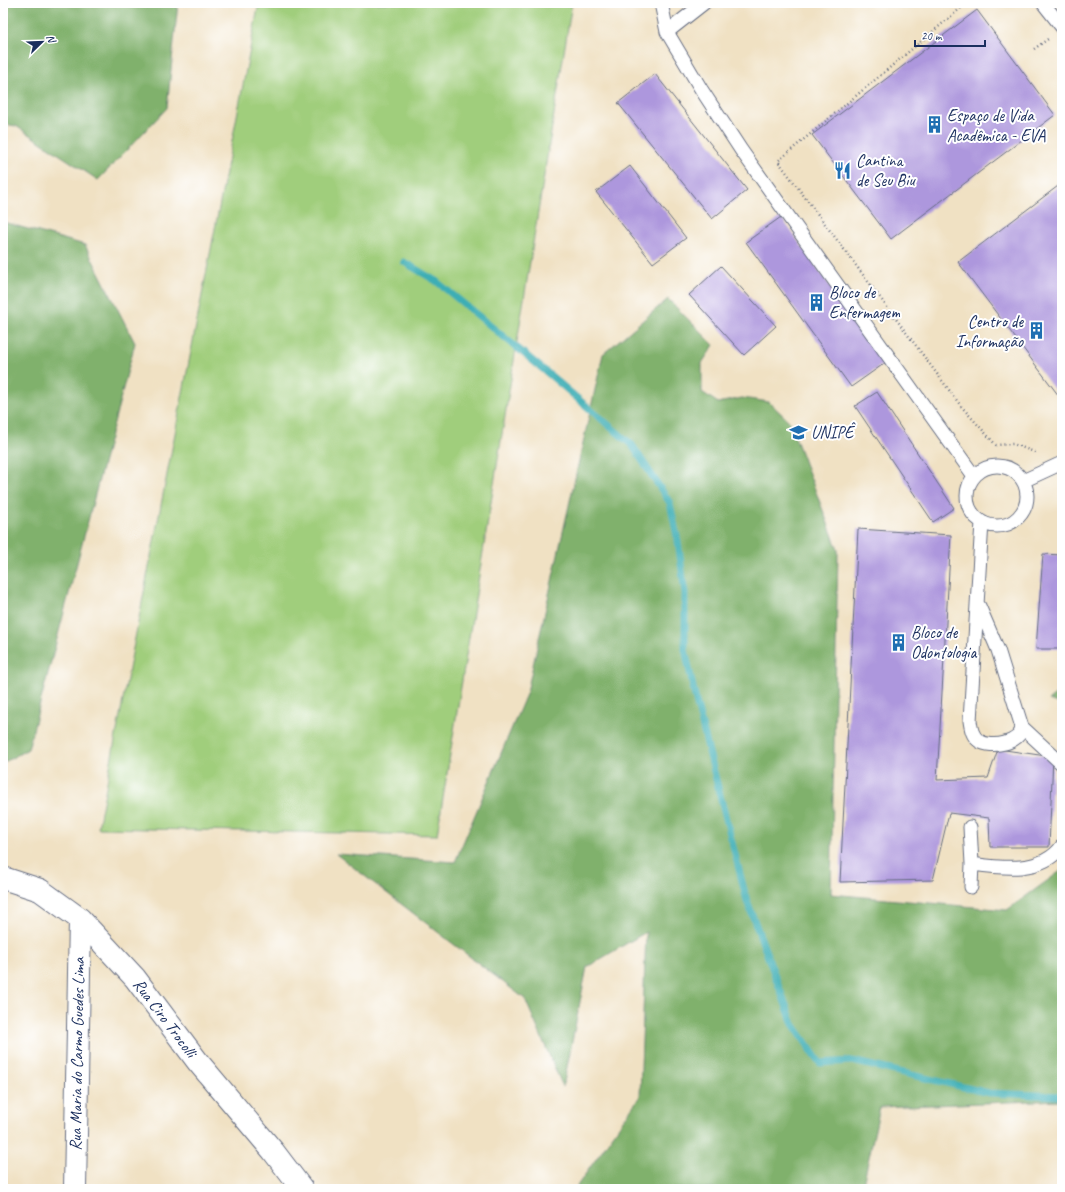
<svg xmlns="http://www.w3.org/2000/svg" width="1065" height="1192" font-family="Caveat,sans-serif">
	<style>
		.green { fill: #a0ce7c; stroke: #5e7e6d }
		.forest { fill: #80b16c; stroke: #4e7065 }
		.lines { fill: none; stroke-linecap: round; stroke-linejoin: round }
		.stream { stroke: #3daeb5; stroke-width: 7 }
		.building { fill: #ad97dd }
		.service-casing { stroke: #666d81; stroke-width: 15 }
		.minor-casing { stroke: #666d81; stroke-width: 24 }
		.path { stroke: #666d81; stroke-width: 2.5; stroke-dasharray: 1 3; stroke-linecap: butt }
		.service { stroke: #fff; stroke-width: 13 }
		.minor { stroke: #fff; stroke-width: 22 }
		.labels { text-anchor: middle; dominant-baseline: central; stroke-width: 4; stroke-linejoin: round; paint-order: stroke }
		.poi-label { font-size: 17px; fill: #1b2f5e; stroke: #fff; text-anchor: start }
		.street-label { font-size: 17px; fill: #1b2f5e; stroke: #fff }
	</style>
	<rect width="100%" height="100%" fill="#fff"/>
	<filter id="ink" filterUnits="userSpaceOnUse"><feTurbulence type="fractalNoise" baseFrequency=".025" numOctaves="2"/><feDisplacementMap in="SourceGraphic" scale="8" xChannelSelector="R" yChannelSelector="G"/><feConvolveMatrix kernelMatrix="1 2 1 2 8 2 1 2 1" color-interpolation-filters="sRGB"/></filter>
	<filter id="wash" filterUnits="userSpaceOnUse"><feTurbulence type="fractalNoise" baseFrequency=".012" numOctaves="4" result="noise"/><feDisplacementMap in="SourceGraphic" scale="16" xChannelSelector="R" yChannelSelector="G"/><feGaussianBlur stdDeviation="0.9" result="paint"/><feColorMatrix in="noise" values="0 0 0 0 0 0 0 0 0 0 0 0 0 0 0 0 0 1.4 0 .05"/><feComposite in="paint" operator="in"/></filter>
	<g filter="url(#wash)">
		<rect width="100%" height="100%" fill="#f0e1c3"/>
		<path class="green" d="M259,3h313l-135,832 -339,-7z"/>
		<path class="forest" d="M3,3h175l-11,105 -69,72 -82,-54 -13,-2z
			M3,222l82,23 50,98 -107,406 -25,14z
			M668,299l46,46 -12,18v29l16,11 24,-5 27,4 20,19 49,129 -7,344 176,16 55,-40v230l-182,7 -18,82h-287l65,-93 6,-164 -59,35 -24,120 -38,-88 -189,-145 119,8 72,-170 76,-338z
			M1062,690v15l-13,-5z"/>
		<g class="lines">
			<path class="stream" d="M404,262l32,19 114,94 82,70 38,58 8,38 7,52v56l11,52 51,200 46,123 27,39 32,-2 137,32 73,3"/>
		</g>
		<g id="blocks">
			<path class="building" d="M977,10l78,105 -164,124 -79,-104z
				M655,74l92,116 -35,29 -94,-116z
				M630,166l56,72 -33,25 -57,-71z
				M1062,183v217l-104,-138z
				M781,217l104,146 -34,24 -105,-145z
				M721,266l55,60 -32,29 -55,-60z
				M877,392l77,116 -21,14 -78,-116z
				M858,529l93,6 -14,245 51,-2 10,-29 55,8 -4,90h-59l-1,-29 -40,-5 -16,67 -93,2z
				M1043,554l19,1v94h-26z"/>
		</g>
	</g>
	<g filter="url(#ink)">
		<use href="#blocks" fill-opacity="0" stroke="#666d81" stroke-width="1"/>
		<g class="lines">
			<defs>
				<path id="service" d="M661,3l6,29 37,-29
					M1043,3l19,24
					M667,32l34,57 40,61 233,326
					M967 496a30 30 0 1 1 60 0a30 30 0 1 1-60 0Z
					M1023,481l39,-18
					M982,522l-12,199c1,7 2,15 9,20 13,8 42,2 43,-14
					M979,606l19,44 24,77 40,37
					M970,827l2,37c29,4 70,10 90,-18
					M971,887l1,-23"/>
				<path id="minor" d="M3,878l37,12 40,29 55,59 63,84 75,89 29,38
					M75,1189l5,-270"/>
			</defs>
			<use href="#service" class="service-casing"/>
			<use href="#minor" class="minor-casing"/>
			<path class="path" d="M967,3l-189,158 183,245 35,39 17,-1 24,9
				M1034,49l14,-10"/>
			<use href="#service" class="service"/>
			<use href="#minor" class="minor"/>
		</g>
	</g>
	<defs>
		<symbol id="building-bare" viewBox="-9 -9 18 18"><path d="M-4-6H4V6H1V3H-1V6H-4ZM-2.5-4.3h1.7v1.8h-1.7ZM.8-4.3h1.7v1.8H.8ZM-2.5-1h1.7V.8h-1.7ZM.8-1h1.7V.8H.8Z" fill="#1f6fb2" stroke="#fff" stroke-width="2.5" paint-order="stroke"/></symbol>
		<symbol id="restaurant-bare" viewBox="-9 -9 18 18"><path d="M-5-6h1v4h1v-4h1v4h1v-4h1v5L-1.5 .5V6h-2V.5L-5-1ZM5-6V6H3V1.5H1.5Q1.5-4 5-6Z" fill="#1f6fb2" stroke="#fff" stroke-width="2.5" paint-order="stroke"/></symbol>
		<symbol id="university-bare" viewBox="-9 -9 18 18"><path d="M0-5L7-2L0 1L-7-2ZM-4 1L0 2.5L4 1V4Q0 6-4 4Z" fill="#1f6fb2" stroke="#fff" stroke-width="2.5" paint-order="stroke"/></symbol>
	</defs>
	<g fill-rule="evenodd">
		<use href="#building-bare" x="922" y="112" width="25" height="25"/>
		<use href="#restaurant-bare" x="830" y="158" width="25" height="25"/>
		<use href="#building-bare" x="804" y="290" width="25" height="25"/>
		<use href="#building-bare" x="1024" y="318" width="25" height="25"/>
		<use href="#university-bare" x="786" y="420" width="25" height="25"/>
		<use href="#building-bare" x="886" y="630" width="25" height="25"/>
	</g>
	<g class="labels">
		<g class="poi-label">
			<text x="947" y="115">Espaço de Vida<tspan x="947" dy="20">Acadêmica - EVA</tspan></text>
			<text x="856" y="160">Cantina<tspan x="856" dy="20">de Seu Biu</tspan></text>
			<text x="829" y="292">Bloco de<tspan x="829" dy="20">Enfermagem</tspan></text>
			<text x="1023" y="321" text-anchor="end">Centro de<tspan x="1023" dy="20">Informação</tspan></text>
			<text x="811" y="432">UNIPÊ</text>
			<text x="911" y="632">Bloco de<tspan x="911" dy="20">Odontologia</tspan></text>
		</g>
		<g class="street-label">
			<text transform="translate(165 1018) rotate(53)">Rua Ciro Trocolli</text>
			<text transform="translate(77 1054) rotate(-89)">Rua Maria do Carmo Guedes Lima</text>
		</g>
	</g>
	<rect width="1065" height="1192" fill="none" stroke="#fff" stroke-width="16"/>
	<g transform="translate(42 42) rotate(67)" stroke="#ffffff" stroke-width="3" paint-order="stroke">
	<path d="M0-3L7 15L0 10L-7 15Z" fill="#1b2f5e"/>
	<text y="-6" font-size="11" font-weight="bold" text-anchor="middle" fill="#1b2f5e">N</text>
	</g>
	<path d="M915 40v6h70v-6" fill="none" stroke="#1b2f5e" stroke-width="2"/>
	<text x="921" y="40" font-size="12" fill="#1b2f5e" stroke="#ffffff" stroke-width="3" paint-order="stroke">20 m</text>
</svg>
